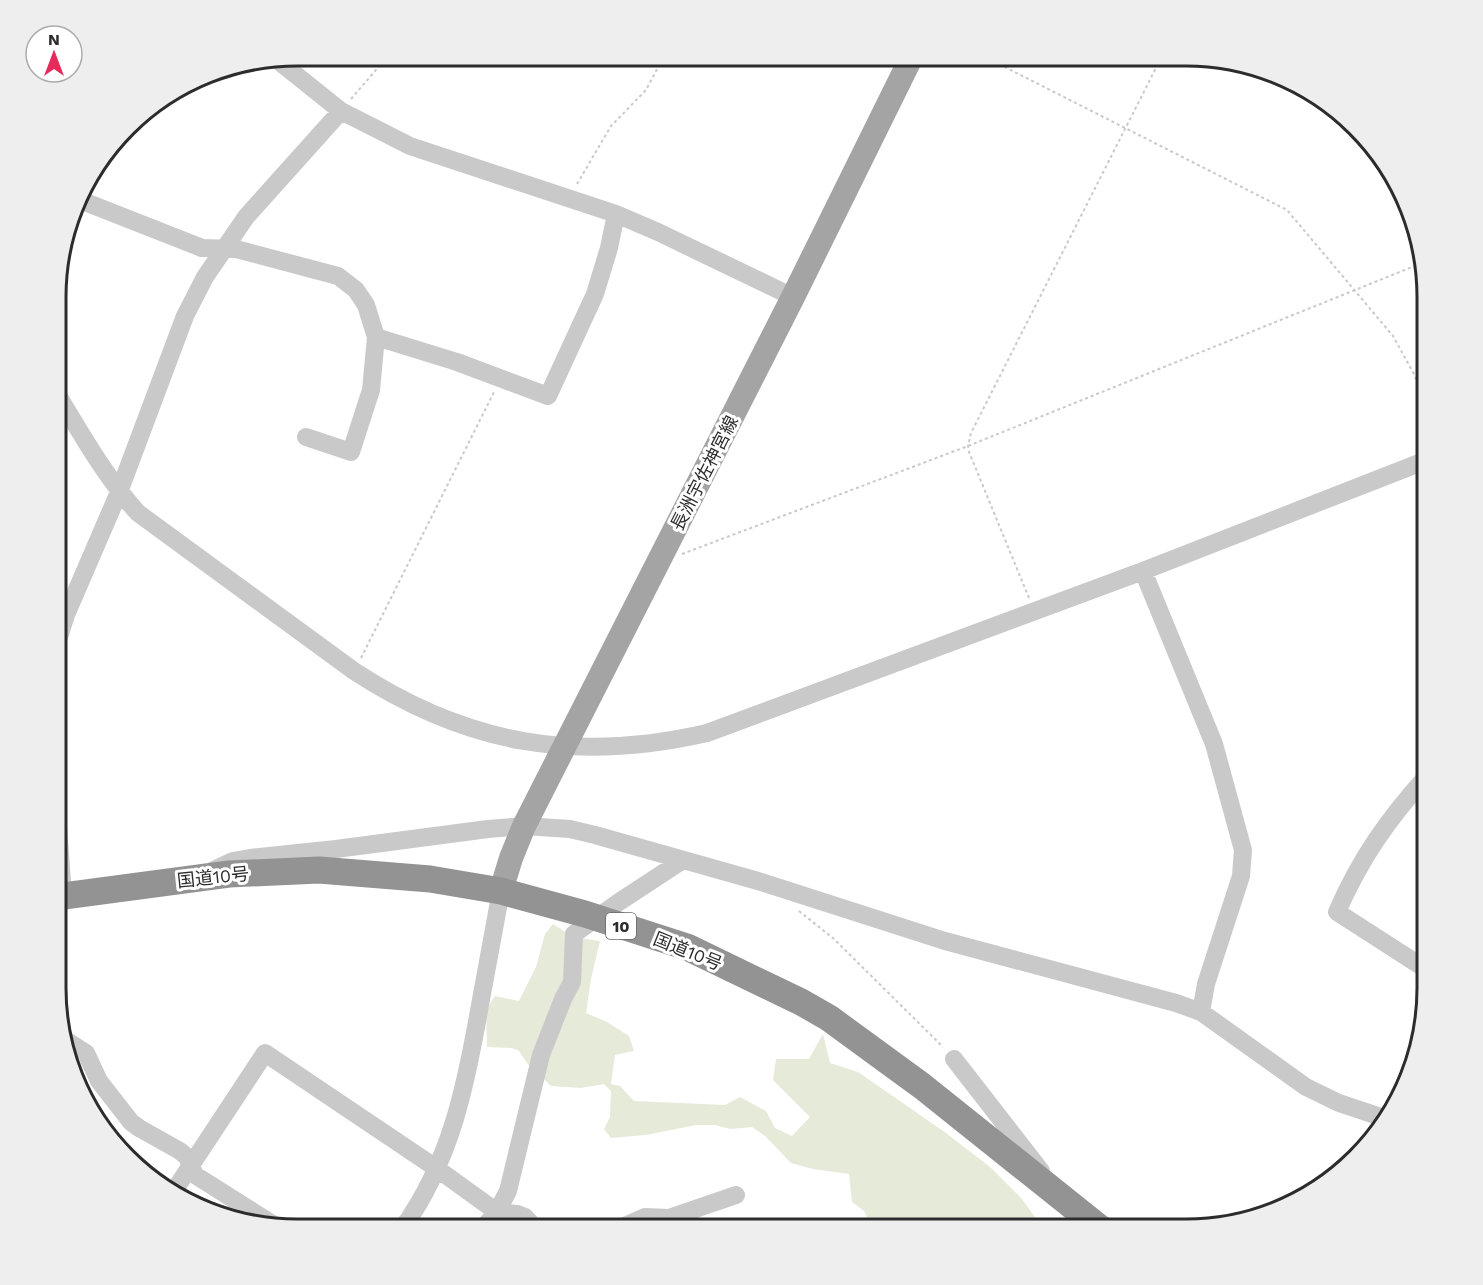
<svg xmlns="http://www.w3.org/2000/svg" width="1483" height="1285" font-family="'Work Sans','Noto Sans JP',sans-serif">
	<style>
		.green { fill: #e6ead9 }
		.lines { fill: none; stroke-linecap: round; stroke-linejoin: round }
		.path { stroke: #c9c9c9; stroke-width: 2; stroke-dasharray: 3 3; stroke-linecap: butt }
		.minor { stroke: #c9c9c9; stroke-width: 18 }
		.major { stroke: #a4a4a4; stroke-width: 24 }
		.highway { stroke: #939393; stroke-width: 27 }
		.labels { text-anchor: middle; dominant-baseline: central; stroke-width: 6; stroke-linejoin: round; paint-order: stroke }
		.shield { fill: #fff; stroke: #6b6b6b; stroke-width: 1.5 }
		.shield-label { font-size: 16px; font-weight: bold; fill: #2c2c2c }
		.street-label { font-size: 18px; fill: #2c2c2c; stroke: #fff }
		.rim { fill: none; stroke: #2c2c2c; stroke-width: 3 }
	</style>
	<rect width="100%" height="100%" fill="#fff"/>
	<path class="green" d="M553,924l20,13 27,4 -9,38 -5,34 21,9 22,14 5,15 -19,4 -4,29 9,2 14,15 91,4 15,-8 26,14 9,17 17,8 18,-19 -37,-37 3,-21h33l14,-25 7,29 28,9 88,61 44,34 32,32 15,21 32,2 8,7h-204l-9,-18 -12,-9 -3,-28 -36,-5 -22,-6 -26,-27 -13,-9 -22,2 -15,-4h-19l-50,10 -35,3 -7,-9 6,-12 1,-26 -7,-7 -23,4 -30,-2 -24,-23 -8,-12 -7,-3 -25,-1 -1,-37 9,-14 24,5 17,-34 9,-33z"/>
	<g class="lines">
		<path class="path" d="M983,56l304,154 106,126 21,38 13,35
			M351,99l37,-43
			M577,184l34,-58 35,-36 18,-34
			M682,554l286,-108 454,-183
			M1029,598l-60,-146 -1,-6 3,-13 191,-377
			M361,658l133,-266
			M799,911l35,28 109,108"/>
		<path class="minor" d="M276,59l65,52 69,35 206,68 42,18 135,65
			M80,200l122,48 34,1 102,27 18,14 10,15 10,32 -5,53 -20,62 -45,-15
			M376,337l81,25 91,34 47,-102 14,-46 7,-34
			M57,394c25,41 49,84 81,119l216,158c113,74 222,92 353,62l436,-162 284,-111
			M1143,571l71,173 29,106 -2,26 -35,108 -5,28
			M57,643l9,-28 53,-123 66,-176 20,-39 41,-60 95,-106
			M1427,776c-39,43 -67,83 -90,136l90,58
			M56,798l7,98
			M214,870l19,-9 17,-3 86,-9 152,-20 36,-3 46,3 25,6 163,46 187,60 231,62 25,9 105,75 33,16 45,15
			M64,1039l22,14 13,28 32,41 8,6 41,23 7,6 8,18 79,50
			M954,1059l87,112
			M174,1191l91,-138 171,115 61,44 20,2 8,3 11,12
			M402,1229c49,-68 64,-144 78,-224 7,-38 14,-76 21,-114
			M482,1229l15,-17 11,-21 33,-136 22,-56 9,-17 2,-48 45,-32 64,-42
			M618,1229l27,-12 24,1 67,-23"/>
		<path class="major" d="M501,891l10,-33 13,-32 269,-529 119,-241"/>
		<path class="highway" d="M56,897l173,-23 90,-4 111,9 71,12 84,23 102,33 114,55 28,16 93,68 179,143"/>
	</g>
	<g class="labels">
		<rect class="shield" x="606" y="913" width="30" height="26" rx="4.5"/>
		<g class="shield-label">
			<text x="621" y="926">10</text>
		</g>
		<g class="street-label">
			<text transform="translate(704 473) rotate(-63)">長洲宇佐神宮線</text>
			<text transform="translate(213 877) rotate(-6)">国道10号</text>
			<text transform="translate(688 951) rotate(22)">国道10号</text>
		</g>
	</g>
	<path d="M0 0H1483V1285H0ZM297 66H1186A231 231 0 0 1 1417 297V988A231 231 0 0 1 1186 1219H297A231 231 0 0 1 66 988V297A231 231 0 0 1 297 66Z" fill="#eee" fill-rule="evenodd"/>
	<path class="rim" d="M297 66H1186A231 231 0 0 1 1417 297V988A231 231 0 0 1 1186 1219H297A231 231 0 0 1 66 988V297A231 231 0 0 1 297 66Z"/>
	<g transform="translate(54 54)"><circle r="28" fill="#ffffff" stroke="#ababab" stroke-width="1.5"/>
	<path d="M0-4.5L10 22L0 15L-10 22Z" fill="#e62b5b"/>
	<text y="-9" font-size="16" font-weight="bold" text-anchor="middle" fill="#2c2c2c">N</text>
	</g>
</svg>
